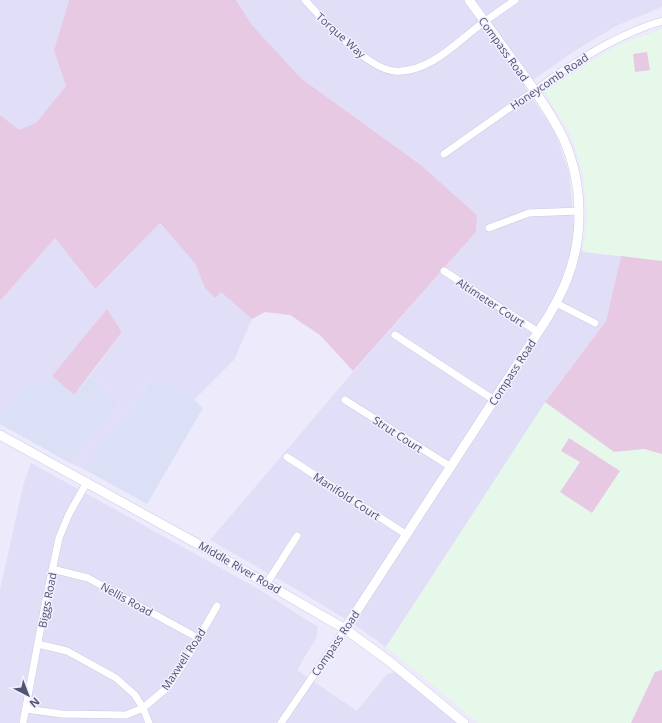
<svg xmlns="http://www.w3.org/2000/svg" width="662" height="723" font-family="'Open Sans',sans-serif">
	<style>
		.residential { fill: #e1dff7 }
		.commercial { fill: #dce0f7 }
		.education { fill: #e6f8e9 }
		.green { fill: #e8c9e4 }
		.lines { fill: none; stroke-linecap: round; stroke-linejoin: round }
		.minor-casing { stroke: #cbcae4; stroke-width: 8 }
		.tertiary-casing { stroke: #cbcae4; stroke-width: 10 }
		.minor { stroke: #fff; stroke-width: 7 }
		.tertiary { stroke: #fff; stroke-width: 9 }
		.labels { text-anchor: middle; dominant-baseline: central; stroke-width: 3; stroke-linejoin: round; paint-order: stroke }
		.street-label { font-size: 11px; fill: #4f5374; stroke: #f2f0fe }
	</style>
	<rect width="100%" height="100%" fill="#eceafb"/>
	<path class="residential" d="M0,0h69l-15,50 13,36 -42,51 -25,-19z
		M236,0h426v7l-46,19 -43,26 -49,34 31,46 14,41 5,52 -3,24 50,7 -15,65 -54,71 -166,255 -28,-20 -57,-35 -91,-52 143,-168 123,-140 1,-17 -57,-51 -118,-85 -50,-54z
		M159,223l93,96 -18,41 -40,40 -39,-23 -73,91 -12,-5 49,-60 -29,-27 32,-44 -15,-22 -62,75 -45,28v-112l55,-64 39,52z
		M31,463l226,125 61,39 -1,9 -20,34 60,41 30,-37 14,-3 63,52h-464v-133l23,-104z"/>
	<path class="commercial" d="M52,376l22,19 16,-19 29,27 -49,60 -70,-39v-11l33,-36 12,7z
		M156,376l38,24 9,8 -56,96 -65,-36z"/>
	<path class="education" d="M662,29v232l-79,-9 4,-35 -4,-43 -12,-40 -17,-26 -9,-17 71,-45z
		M552,392l110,60v271h-184l-55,-46 -37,-30z"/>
	<path class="green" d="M69,0h167l16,25 50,54 119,86 56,50 -1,17 -123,139 -33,-36 -30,-20 -25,-3 -13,7 -31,-27 -6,6 -10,-10 -10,-25 -35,-40 -65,66 -40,-51 -55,63v-186l19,15 17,-7 30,-37 -12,-36z
		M647,52l3,18 -15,2 -2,-18z
		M621,256l41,5v193l-18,-5 -30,3 -69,-50 61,-81z
		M107,309l15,23 -48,63 -22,-19z
		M569,438l51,33 -28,42 -32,-21 20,-30 -19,-11z
		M662,670v53h-31l24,-51z"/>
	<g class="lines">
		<defs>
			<path id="minor" d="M305,0c17,19 63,69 89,71 32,3 59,-25 82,-43 13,-10 26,-19 39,-28
				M444,154l81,-57c11,-6 20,-14 30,-21 34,-22 68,-44 107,-55
				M489,228l40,-15 50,-2
				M444,271l94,61
				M556,303l39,20
				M395,335l99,65
				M345,400l106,67
				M287,457l120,78
				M52,569l36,9 110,60
				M267,583l30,-47
				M38,644l29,7 49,27 19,17 8,13 6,15
				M26,709l36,5 64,1 17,-7 26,-22 18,-28 30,-52
				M23,723l22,-118 14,-67 10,-24 18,-32
				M281,723l64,-94"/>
			<path id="tertiary" d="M0,435l205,113 140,81 44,32 75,62
				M345,629l203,-312c7,-12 14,-24 19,-38 17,-43 16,-96 -3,-139 -12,-26 -30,-51 -47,-74 -16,-22 -32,-44 -48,-66"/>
		</defs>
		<use href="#minor" class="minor-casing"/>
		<use href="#tertiary" class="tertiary-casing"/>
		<use href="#minor" class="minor"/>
		<use href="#tertiary" class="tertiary"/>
	</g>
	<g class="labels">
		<g class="street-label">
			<text transform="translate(341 35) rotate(42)">Torque Way</text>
			<text transform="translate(504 49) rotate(54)">Compass Road</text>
			<text transform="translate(549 81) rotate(-34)">Honeycomb Road</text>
			<text transform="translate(491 302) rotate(33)">Altimeter Court</text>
			<text transform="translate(512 372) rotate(-57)">Compass Road</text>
			<text transform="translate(398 434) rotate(33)">Strut Court</text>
			<text transform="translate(347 496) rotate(33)">Manifold Court</text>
			<text transform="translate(240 567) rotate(30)">Middle River Road</text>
			<text transform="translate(127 599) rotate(29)">Nellis Road</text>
			<text transform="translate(47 600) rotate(-79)">Biggs Road</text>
			<text transform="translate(335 643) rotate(-56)">Compass Road</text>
			<text transform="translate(183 659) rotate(-57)">Maxwell Road</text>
		</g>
	</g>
	<g transform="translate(28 695) rotate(138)" stroke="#f2f0fe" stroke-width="3" paint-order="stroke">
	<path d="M0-3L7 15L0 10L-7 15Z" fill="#4f5374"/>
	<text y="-6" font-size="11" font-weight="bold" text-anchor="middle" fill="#4f5374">N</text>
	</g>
</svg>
